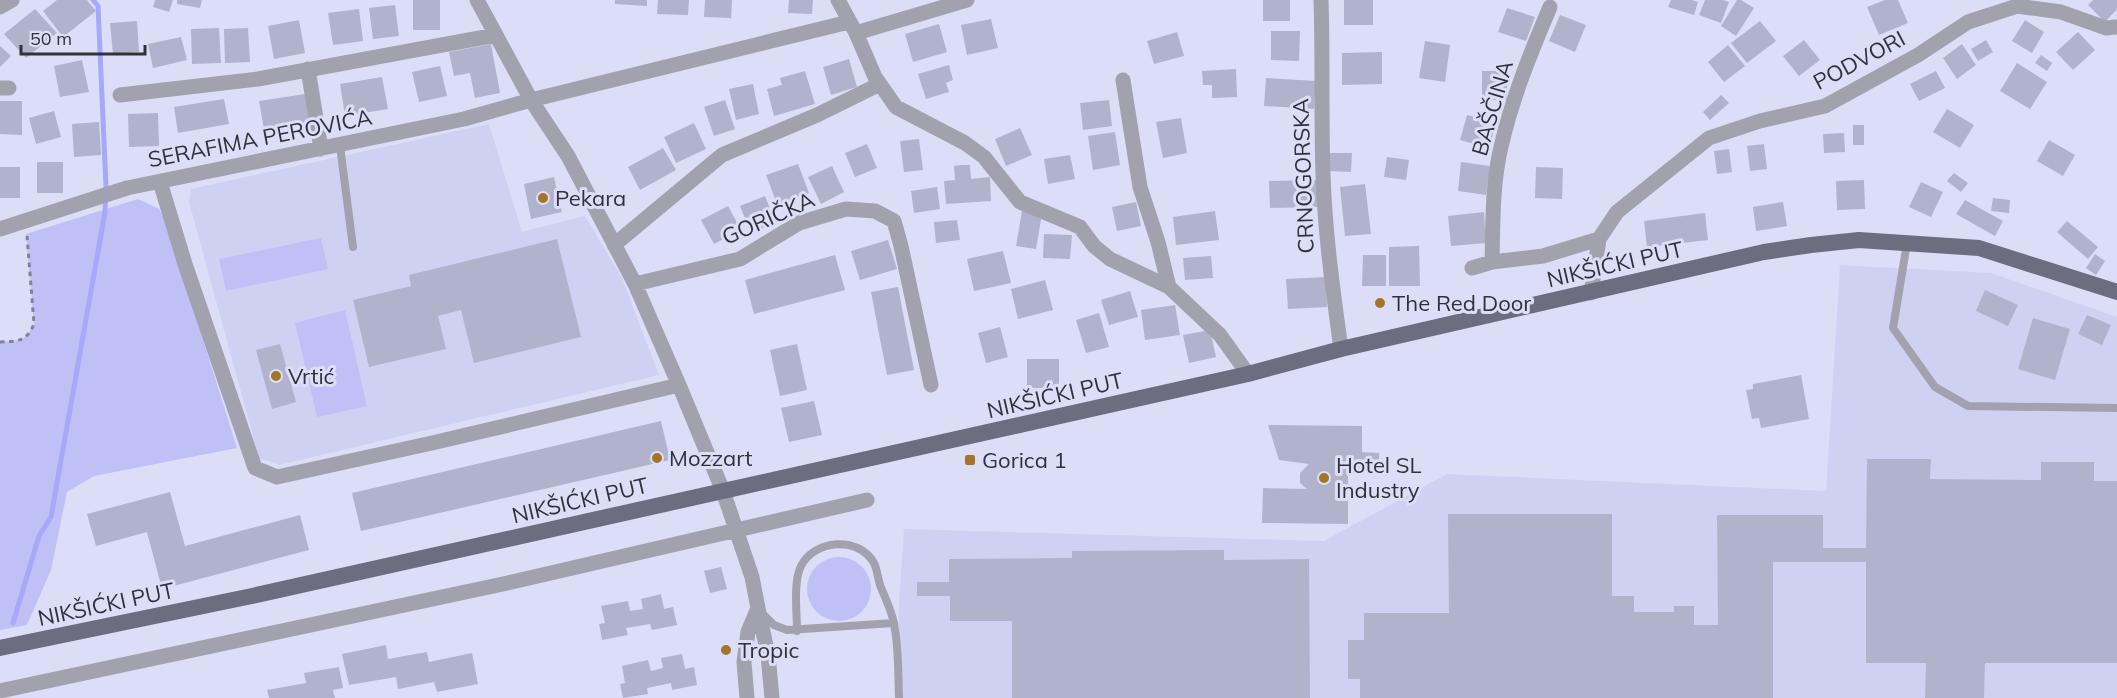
<svg xmlns="http://www.w3.org/2000/svg" width="2117" height="698" font-family="Mulish,sans-serif">
	<style>
		.built { fill: #cfd1f2 }
		.green { fill: #bfc0f6 }
		.lines { fill: none; stroke-linecap: round; stroke-linejoin: round }
		.stream { stroke: #a7a7fb; stroke-width: 5 }
		.building { fill: #b1b3cc }
		.path { stroke: #818294; stroke-width: 3; stroke-dasharray: 4.5 4.5; stroke-linecap: butt }
		.service { stroke: #a1a2ad; stroke-width: 8 }
		.minor { stroke: #a1a2ad; stroke-width: 15 }
		.primary { stroke: #6d6d81; stroke-width: 16 }
		.poi-dot { fill: #a57329; stroke: #dcdef8; stroke-width: 2 }
		.labels { text-anchor: middle; dominant-baseline: central; stroke-width: 6; stroke-linejoin: round; paint-order: stroke }
		.street-label { font-size: 22px; fill: #31313b; stroke: #dcdef8 }
		.poi-label { font-size: 22px; fill: #31313b; stroke: #dcdef8; text-anchor: start }
	</style>
	<rect width="100%" height="100%" fill="#dcdef8"/>
	<path class="built" d="M489,124l33,108 63,-16 37,62 37,97 -380,90 -20,-7 -70,-256 2,-13z
		M1840,265l151,8 126,44v381h-1220l2,-95 5,-74 420,12 123,-67 379,17z"/>
	<path class="green" d="M138,199l21,10 7,13 71,226 -143,28 -27,16 -16,78 -24,55 -27,5v-288c19,-2 25,1 34,-18l-8,-90z
		M321,238l7,31 -102,22 -7,-32z
		M345,310l22,96 -50,11 -22,-94z
		M807 589a32 32 0 1 1 64 0a32 32 0 1 1-64 0Z"/>
	<g class="lines">
		<path class="stream" d="M13,623l26,-87 12,-19 54,-305 1,-25 -8,-181 -5,-6"/>
	</g>
	<path class="building" d="M57,0h30l9,11 -33,26 -20,-26z
		M155,0h18l-4,12 -16,-5z
		M177,0h25l-2,8 -23,-4z
		M413,0h27v30h-27z
		M615,0h32v6l-32,-2z
		M658,0h31l-1,15 -31,-1z
		M705,0h27l-1,18 -27,-1z
		M789,0h24l-1,14 -24,-1z
		M1263,0h27v21h-27z
		M1344,0h29v25h-29z
		M1671,0h21l6,2 -4,13 -26,-8z
		M1705,0h18l6,2 -8,21 -22,-8z
		M1737,0h4l13,8 -18,28 -15,-10z
		M1885,0h13l10,23 -29,12 -12,-28z
		M2093,0h24v9l-12,13 -17,-17z
		M395,5l4,31 -26,3 -4,-31z
		M1507,8l28,9 -9,24 -28,-9z
		M35,9l22,24 -31,25 -22,-24z
		M359,9l4,32 -30,4 -5,-32z
		M1560,15l26,10 -11,27 -26,-11z
		M991,19l7,29 -31,7 -6,-30z
		M299,20l6,33 -31,6 -6,-33z
		M2025,20l19,12 -12,21 -20,-12z
		M137,21l2,31 -26,2 -3,-31z
		M1760,21l16,20 -29,22 -16,-20z
		M939,24l8,28 -34,10 -8,-28z
		M219,28l2,35 -29,1 -1,-35z
		M248,28l2,34 -25,1 -1,-34z
		M1271,31h29l-1,30 -28,-1z
		M1177,32l7,24 -30,8 -7,-23z
		M2078,32l17,18 -22,20 -17,-18z
		M181,37l6,23 -34,8 -5,-24z
		M1804,40l16,20 -21,16 -16,-20z
		M1986,40l7,12 -15,9 -7,-12z
		M1425,41l25,4 -5,37 -26,-4z
		M491,44l9,49 -25,5 -5,-25 -16,3 -5,-24z
		M1962,44l14,21 -19,14 -14,-21z
		M1728,45l17,21 -21,16 -16,-20z
		M0,46l11,10 -11,11z
		M1382,52v32l-40,1v-32z
		M2041,55l11,8 -5,8 -12,-8z
		M849,59l8,28 -26,8 -8,-28z
		M82,60l7,32 -29,5 -6,-31z
		M2017,63l30,19 -17,27 -30,-18z
		M949,65l4,15 -7,3 3,9 -23,7 -8,-25z
		M440,66l7,30 -28,6 -7,-30z
		M1236,69l1,28 -25,1v-13h-9l-1,-14z
		M805,71l10,33 -41,12 -7,-27 15,-4 -2,-7z
		M1482,71h25v29h-25z
		M1936,71l9,17 -26,13 -9,-17z
		M382,77l6,32 -43,7 -5,-32z
		M1266,78l50,3 -2,28 -50,-3z
		M753,84l6,30 -23,6 -7,-31z
		M305,94l5,28 -46,7 -5,-28z
		M1721,95l8,8 -19,17 -7,-8z
		M224,99l5,25 -51,9 -4,-26z
		M725,100l10,29 -21,7 -10,-29z
		M1109,100l3,26 -29,4 -3,-27z
		M0,101h22v34l-22,-1z
		M1947,109l27,16 -14,23 -27,-16z
		M54,111l7,26 -25,7 -7,-26z
		M158,113l1,33 -30,1 -1,-33z
		M1467,115l29,8 -7,25 -29,-8z
		M1181,118l6,35 -24,5 -7,-36z
		M99,122l2,33 -27,2 -2,-33z
		M694,123l12,26 -30,14 -12,-26z
		M1853,125h11v20h-11z
		M1020,128l12,27 -26,11 -11,-27z
		M1115,132l5,33 -27,5 -5,-34z
		M1844,133l1,19 -21,1 -1,-19z
		M919,139l4,31 -19,2 -4,-31z
		M2049,140l26,15 -12,21 -26,-15z
		M867,144l10,24 -22,9 -10,-24z
		M1764,144l3,25 -17,2 -3,-25z
		M663,148l13,22 -36,20 -12,-23z
		M1729,149l3,23 -15,2 -3,-23z
		M1329,153h23l-1,19 -22,-1z
		M1070,155l5,24 -27,5 -4,-25z
		M1387,157l22,3 -3,20 -22,-3z
		M37,162h26v31h-26z
		M1461,162l29,4 -4,29 -28,-4z
		M798,164l11,29 -32,11 -11,-29z
		M961,165h9l1,14 19,-2 1,24 -45,3 -2,-23 11,-1 -1,-14z
		M832,166l12,26 -23,12 -13,-27z
		M0,167h20v31h-20z
		M1536,167l27,1 -1,31 -27,-1z
		M1954,173l14,10 -7,9 -14,-11z
		M554,177l8,35 -31,7 -7,-35z
		M1319,180v27l-49,1 -1,-27z
		M1864,180l1,29 -28,1 -1,-29z
		M1921,182l22,10 -12,25 -22,-10z
		M1365,184l6,50 -26,2 -5,-49z
		M937,187l3,22 -26,4 -3,-22z
		M765,196l11,27 -25,10 -11,-27z
		M1993,198l17,2 -1,13 -18,-2z
		M1965,200l38,21 -8,15 -39,-22z
		M1136,202l5,24 -24,5 -5,-24z
		M1783,202l4,24 -31,5 -3,-24z
		M728,206l13,24 -27,14 -13,-24z
		M1022,211l20,3 -6,35 -20,-3z
		M1215,211l4,29 -43,5 -3,-28z
		M1484,212l2,31 -35,3 -3,-30z
		M1705,213l3,27 -61,7 -3,-26z
		M957,220l3,20 -24,3 -2,-21z
		M2067,221l31,26 -10,12 -31,-27z
		M1044,234l28,1 -2,24 -27,-1z
		M557,239l24,98 -107,26 -13,-53 -23,6 8,33 -77,18 -16,-67 58,-14 -2,-11z
		M888,240l9,29 -37,11 -9,-29z
		M1419,246l1,40h-31v-39z
		M1003,251l8,32 -37,8 -7,-32z
		M2095,254l10,7 -9,14 -10,-7z
		M835,255l10,35 -91,24 -9,-34z
		M1363,255h23v31h-24z
		M1211,256l2,22 -28,2 -2,-22z
		M1326,277l1,30 -39,2 -2,-30z
		M1045,280l8,30 -35,9 -7,-30z
		M898,287l16,83 -27,5 -16,-83z
		M1985,290l33,15 -10,21 -32,-15z
		M1130,291l8,26 -29,8 -8,-25z
		M1175,305l5,30 -35,5 -4,-30z
		M1099,313l10,34 -23,6 -10,-33z
		M2087,315l24,10 -9,20 -24,-11z
		M2033,318l37,11 -15,51 -37,-11z
		M1000,327l8,30 -22,6 -8,-30z
		M1210,330l6,27 -27,6 -6,-28z
		M280,344l16,58 -24,7 -16,-59z
		M797,344l10,46 -27,6 -10,-46z
		M1027,359h32v29h-32z
		M1801,375l8,44 -48,9 -2,-10 -7,1 -6,-29 7,-1v-5z
		M814,401l8,34 -33,7 -8,-34z
		M661,421l9,39 -309,71 -9,-38z
		M1268,425l94,1v26l17,1v18l-31,-1v54l-86,-1 1,-35 44,1 -7,-6v-10l9,-9 -30,-4z
		M1867,459h64l-1,20 111,1v-18h53v19h23v182h-132l-1,35h-59l1,-35h-60v-101h-93v136h-413v-19h-12v-39h16v-27h85l-1,-99h164v82h22v16h40v-6h20v19h24l-1,-110h106v33h43z
		M170,492l15,54 115,-31 9,35 -147,39 -15,-57 -51,14 -9,-32z
		M1224,550v10l85,-1 1,139h-298v-77h-62v-25h-33v-14h32v-23l123,-1v-7z
		M721,567l6,22 -17,4 -6,-22z
		M661,594l3,15 9,-2 4,18 -25,5 -2,-6 -24,4 2,7 -26,5 -3,-16 6,-1 -4,-17 27,-5 2,10 13,-2 -2,-10z
		M386,645l2,14 39,-7 2,10 43,-9 6,31 -41,8 -3,-10 -36,7 -2,-12 -47,8 -7,-31z
		M682,654l3,15 9,-2 3,18 -25,5 -1,-7 -24,5 1,6 -25,4 -3,-14 5,-1 -3,-17 26,-6 3,11 12,-3 -2,-10z
		M339,667l4,21 -10,2 2,8h-66l-2,-8 39,-7 -2,-10z"/>
	<g class="lines">
		<path class="path" d="M0,342c19,-1 26,0 34,-18l-7,-88"/>
		<path class="service" d="M340,146l13,101
			M1907,243l-14,85 42,59 33,19 149,2
			M761,612l13,13 13,5 107,-7
			M797,631c0,-18 -4,-49 4,-65 13,-26 57,-31 73,-3 3,6 4,15 6,22 5,13 12,26 14,39 5,24 4,50 5,74"/>
		<path class="minor" d="M477,0l54,100 37,56 67,128 44,101 44,106 29,86 6,31 -10,24 -4,30 3,36
			M838,0l18,33 19,44 21,30 69,36 19,14 36,45 60,25 14,19 16,13 59,28 51,48 28,39
			M1321,0c2,58 0,117 2,175 2,59 10,116 18,174
			M0,7l12,-7
			M856,33l111,-33
			M308,69l13,80
			M1123,80l17,107 18,55 11,45
			M0,88h9
			M120,95l138,-16 238,-44
			M160,182l25,82 70,204 22,9 155,-34 247,-58
			M0,229l127,-41 337,-69 67,-19 318,-78
			M614,245l108,-90 95,-40 63,-31
			M1492,262c1,-38 0,-78 9,-115 11,-49 30,-95 49,-140
			M1472,268l20,-6 51,-6 56,-17
			M635,284l105,-25 59,-36 47,-14 29,2 19,10 7,25 30,139
			M1591,293l8,-54 18,-27 92,-74 51,-17 65,-15 93,-51 50,-33 49,-16 44,6 45,16 11,-1
			M758,608l10,47 4,43
			M0,691l503,-107 364,-84"/>
		<path class="primary" d="M0,648l252,-52 996,-222 93,-25 423,-97 47,-7 48,-5 120,8 138,44"/>
	</g>
	<g class="poi-dot">
		<circle cx="543" cy="198" r="6"/>
		<circle cx="1380" cy="303" r="6"/>
		<circle cx="276" cy="376" r="6"/>
		<circle cx="657" cy="458" r="6"/>
		<rect x="964" y="454" width="12" height="12" rx="3"/>
		<circle cx="1324" cy="478" r="6"/>
		<circle cx="726" cy="650" r="6"/>
	</g>
	<g class="labels">
		<g class="street-label">
			<text transform="translate(1859 60) rotate(-28)">PODVORI</text>
			<text transform="translate(1492 108) rotate(-74)">BAŠČINA</text>
			<text transform="translate(260 138) rotate(-11)">SERAFIMA PEROVIĆA</text>
			<text transform="translate(1303 176) rotate(-92)">CRNOGORSKA</text>
			<text transform="translate(768 218) rotate(-24)">GORIČKA</text>
			<text transform="translate(1615 264) rotate(-13)">NIKŠIĆKI PUT</text>
			<text transform="translate(1055 395) rotate(-13)">NIKŠIĆKI PUT</text>
			<text transform="translate(580 500) rotate(-13)">NIKŠIĆKI PUT</text>
			<text transform="translate(106 604) rotate(-12)">NIKŠIĆKI PUT</text>
		</g>
		<g class="poi-label">
			<text x="555" y="198">Pekara</text>
			<text x="1392" y="303">The Red Door</text>
			<text x="288" y="376">Vrtić</text>
			<text x="669" y="458">Mozzart</text>
			<text x="982" y="460">Gorica 1</text>
			<text x="1336" y="465">Hotel SL<tspan x="1336" dy="25">Industry</tspan></text>
			<text x="738" y="650">Tropic</text>
		</g>
	</g>
	<path d="M21 45v9h124v-9" fill="none" stroke="#31313b" stroke-width="3"/>
	<text x="30" y="45" font-size="18" fill="#31313b" stroke="#dcdef8" stroke-width="4.5" paint-order="stroke">50 m</text>
</svg>
